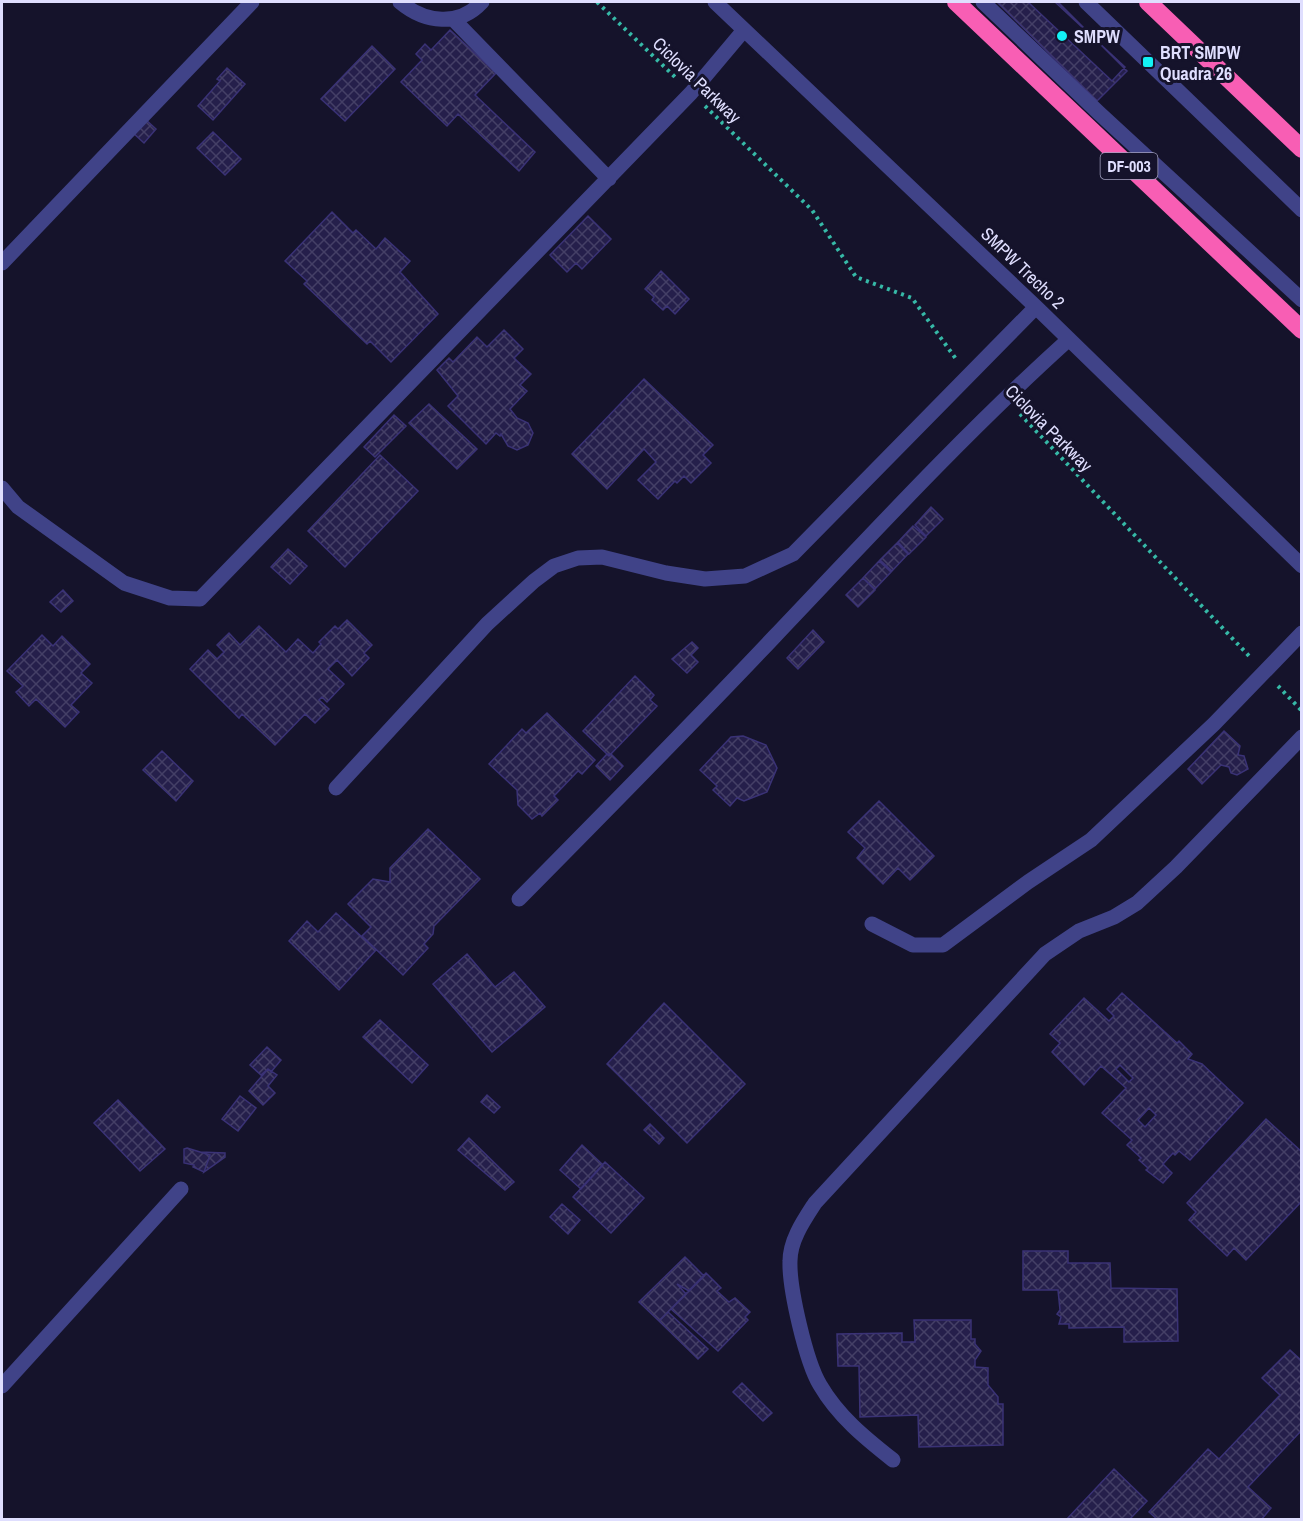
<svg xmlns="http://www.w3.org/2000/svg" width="1303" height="1521" font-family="'Archivo Narrow',sans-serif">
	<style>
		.building { fill: url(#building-cross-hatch); stroke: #3a3276; stroke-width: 1.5; fill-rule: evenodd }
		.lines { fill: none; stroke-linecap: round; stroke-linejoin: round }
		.path { stroke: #36b9a7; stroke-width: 4; stroke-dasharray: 3 4.5; stroke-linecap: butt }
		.minor { stroke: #404388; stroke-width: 15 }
		.highway { stroke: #f85eb4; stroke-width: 18 }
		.poi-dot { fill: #13f1f5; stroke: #15132b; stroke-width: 2 }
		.labels { text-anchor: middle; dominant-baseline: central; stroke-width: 6; stroke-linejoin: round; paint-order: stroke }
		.shield { fill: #15132b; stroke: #a2a1bf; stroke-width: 1.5 }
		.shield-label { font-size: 16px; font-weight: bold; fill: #dfdefe }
		.poi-label { font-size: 18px; font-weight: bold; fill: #dfdefe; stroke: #15132b; text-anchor: start }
		.street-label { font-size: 18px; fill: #dfdefe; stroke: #15132b }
	</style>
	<defs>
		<pattern id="building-cross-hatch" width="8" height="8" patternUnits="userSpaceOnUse" patternTransform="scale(1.5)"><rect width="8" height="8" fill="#251f4b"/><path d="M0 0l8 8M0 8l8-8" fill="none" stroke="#443f66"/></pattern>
	</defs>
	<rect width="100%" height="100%" fill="#15132b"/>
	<path class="building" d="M997,2h61l69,69 -30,30z
		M1028,2h27l70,65 -13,14z
		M450,30l46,43 -21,22 60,57 -16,19 -61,-57 -11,12 -46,-44 21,-22 -6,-6 9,-10 6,6z
		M372,46l23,23 -50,52 -24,-22z
		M227,68l18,16 -32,36 -15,-14 22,-25 -3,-2z
		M145,119l11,10 -12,14 -12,-11z
		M213,132l28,27 -16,16 -28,-27z
		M332,212l21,21 3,-3 20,19 9,-11 25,23 -10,11 38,42 -47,48 -21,-21 -3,3 -63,-60 3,-3 -22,-20z
		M588,216l23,23 -29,30 -6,-6 -9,9 -17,-17z
		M661,271l28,28 -14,15 -8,-8 -4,4 -11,-10 2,-3 -9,-8z
		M504,330l19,19 -9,9 17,16 -11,11 7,6 -17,18 7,9 11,5 5,10 -5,12 -11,5 -9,-4 -7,-12 -1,2 -4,-3 -10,11 -38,-38 10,-10 -21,-26 12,-12 4,4 24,-25 10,10z
		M644,379l69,66 -10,10 8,8 -20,20 -7,-7 -7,7 -2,-2 -17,18 -20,-19 18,-18 -12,-13 -37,40 -35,-35z
		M429,404l48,45 -20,20 -48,-46z
		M394,415l12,11 -31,31 -11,-10z
		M380,455l38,36 -73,76 -37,-36z
		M931,507l12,12 -17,17 -11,-11z
		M913,526l13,11 -17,17 -11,-12z
		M897,543l11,11 -16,17 -12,-11z
		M288,549l19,17 -17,18 -19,-17z
		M879,561l12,11 -16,17 -12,-11z
		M863,578l12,12 -17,17 -12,-12z
		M63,590l10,11 -12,11 -11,-10z
		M347,620l25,25 -8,8 5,5 -17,18 -15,-16 -9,9 16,15 -17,18 -5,-5 -3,3 10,9 -14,14 -10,-9 -30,31 -33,-31 -3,4 -49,-49 18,-19 9,9 7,-7 -7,-7 12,-12 11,12 19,-19 27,26 12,-13 15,14 8,-9 -2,-2 16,-16 3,3z
		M813,630l11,12 -26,27 -11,-11z
		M42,635l11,11 9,-10 28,28 -9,9 11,10 -21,22 8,7 -14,15 -29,-28 -7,7 -13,-14 7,-6 -16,-15z
		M692,642l6,6 -7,7 7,7 -11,11 -15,-14z
		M635,676l19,19 -4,5 7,6 -48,50 -26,-25z
		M547,713l48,47 -13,14 -4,-3 -24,25 4,4 -16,16 -2,-3 -8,6 -14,-14 -1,-15 -28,-26 33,-35 4,4z
		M1224,731l16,15 -2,9 6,1 4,13 -11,6 -6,-2 -2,-6 -8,-2 -19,19 -14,-15z
		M743,736l23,9 11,23 -10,24 -23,9 -7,-3 -7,8 -17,-16 4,-4 -17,-16 31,-33z
		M162,751l31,30 -17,20 -33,-31z
		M607,754h4l12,12 -13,14 -14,-14z
		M879,801l55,55 -24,24 -12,-12 -15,16 -26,-26 8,-10 -17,-16z
		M428,829l52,50 -46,47 -1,8 -9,10 4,4 -25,27 -41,-39 9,-9 -23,-23 25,-25 17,3v-14z
		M336,913l40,37 -37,40 -50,-49 18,-20 11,11z
		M467,954l28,33 19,-15 31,35 -53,45 -59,-68z
		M1122,993l55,50 2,-2 13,13 -4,5 14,5 41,39 -53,57 -11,-9 -4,4 -2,-2 -10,11 9,9 -9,10 -17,-13 2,-2 -9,-8 2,-2 -14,-13 5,-5 -30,-27 24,-25 -25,-22 -17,19 -32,-33 8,-9 -10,-9 34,-36 25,23 5,-5 -7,-7zM1120,1065l13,13 -4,4 -13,-13zM1149,1108l7,7 -11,12 -7,-7z
		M664,1003l81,81 -58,59 -80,-79z
		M380,1020l48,45 -16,18 -49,-46z
		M267,1047l14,13 -10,12 -3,-3 -7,6 -11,-10z
		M268,1069l9,6 -9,11 7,7 -12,12 -14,-14z
		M487,1095l13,12 -6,6 -13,-11z
		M240,1096l16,12 -18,23 -16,-12z
		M118,1100l47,49 -25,22 -46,-48z
		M1266,1119l36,33v49l-56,59 -12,-12 -7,8 -38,-36 7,-8 -9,-9z
		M650,1124l14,14 -5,6 -15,-14z
		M469,1138l45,44 -9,8 -47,-40z
		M582,1145l21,20 -22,24 -21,-19z
		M187,1148l23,7 -6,17 -11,-5 1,-2 -10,-2v-14z
		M200,1152l25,1v4l-21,15 6,-17z
		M605,1162l39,36 -33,35 -38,-36z
		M562,1204l18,16 -12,14 -18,-17z
		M1023,1251h45v12h42l1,25 66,1 1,52 -54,1v-15l-55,1v-4h-10l2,-7 -4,-3 3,-4 -2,-20h-35z
		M685,1257l19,19 -15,15 -12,-7 9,10 -27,27 -20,-19z
		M706,1273l15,15 -4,3 12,11 6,-4 15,14 -5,5 3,3 -30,31 -47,-42z
		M668,1312l40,37 -10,10 -39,-38z
		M914,1320h57v19h4v5l6,7 -6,9v7l13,1v17l10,12v7h5v41l-84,2 -1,-32 -58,2 -1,-51h-21l-1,-32 65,-1v9h13z
		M1290,1350l12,11v73l-2,-2 -52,55 23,21 -10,12h-103l-9,-8 59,-63 11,10 61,-64 -18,-17z
		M742,1383l30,30 -9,8 -30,-29z
		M1114,1469l33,32 -18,19h-63z"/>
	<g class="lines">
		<path class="path" d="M597,2l79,76
			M705,106l107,104 44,67 56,21 44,61
			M1020,414l230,243
			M1278,686l24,25"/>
		<path class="minor" d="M400,2c25,21 59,25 82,0
			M715,2l321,305 266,259
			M983,2l116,111 203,187
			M1086,2l216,208
			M454,20l155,159
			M2,263l250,-261
			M2,488l16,19 106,76 46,15 30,1 491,-506 53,-63
			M336,788l151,-164 47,-43 20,-15 24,-8 24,-1 64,16 39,6 40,-3 48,-22 243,-247
			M519,899c86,-87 172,-174 256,-263 96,-101 190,-203 293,-296
			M872,924l41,21h30l85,-63 63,-42 123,-116 88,-91
			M2,1386l179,-197
			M893,1460c-28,-22 -55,-44 -73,-75 -14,-23 -31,-97 -30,-124 0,-21 14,-41 25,-58l230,-249 34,-23 35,-14 23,-14 39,-36 126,-130"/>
		<path class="highway" d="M956,2l346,328
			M1148,2l154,147"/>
	</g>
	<g class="poi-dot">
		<circle cx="1062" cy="36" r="6"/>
		<rect x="1142" y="56" width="12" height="12" rx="3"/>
	</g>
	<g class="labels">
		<rect class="shield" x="1100.5" y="153" width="57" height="26" rx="4.5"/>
		<g class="shield-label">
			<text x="1129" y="166">DF-003</text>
		</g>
		<g class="poi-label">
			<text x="1074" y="36">SMPW</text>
			<text x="1160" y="52">BRT SMPW<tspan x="1160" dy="21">Quadra 26</tspan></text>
		</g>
		<g class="street-label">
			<text transform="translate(697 80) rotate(44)">Ciclovia Parkway</text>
			<text transform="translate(1023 268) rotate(44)">SMPW Trecho 2</text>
			<text transform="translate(1049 428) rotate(45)">Ciclovia Parkway</text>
		</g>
	</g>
	<rect width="1303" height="1521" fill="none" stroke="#dfdefe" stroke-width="6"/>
</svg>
